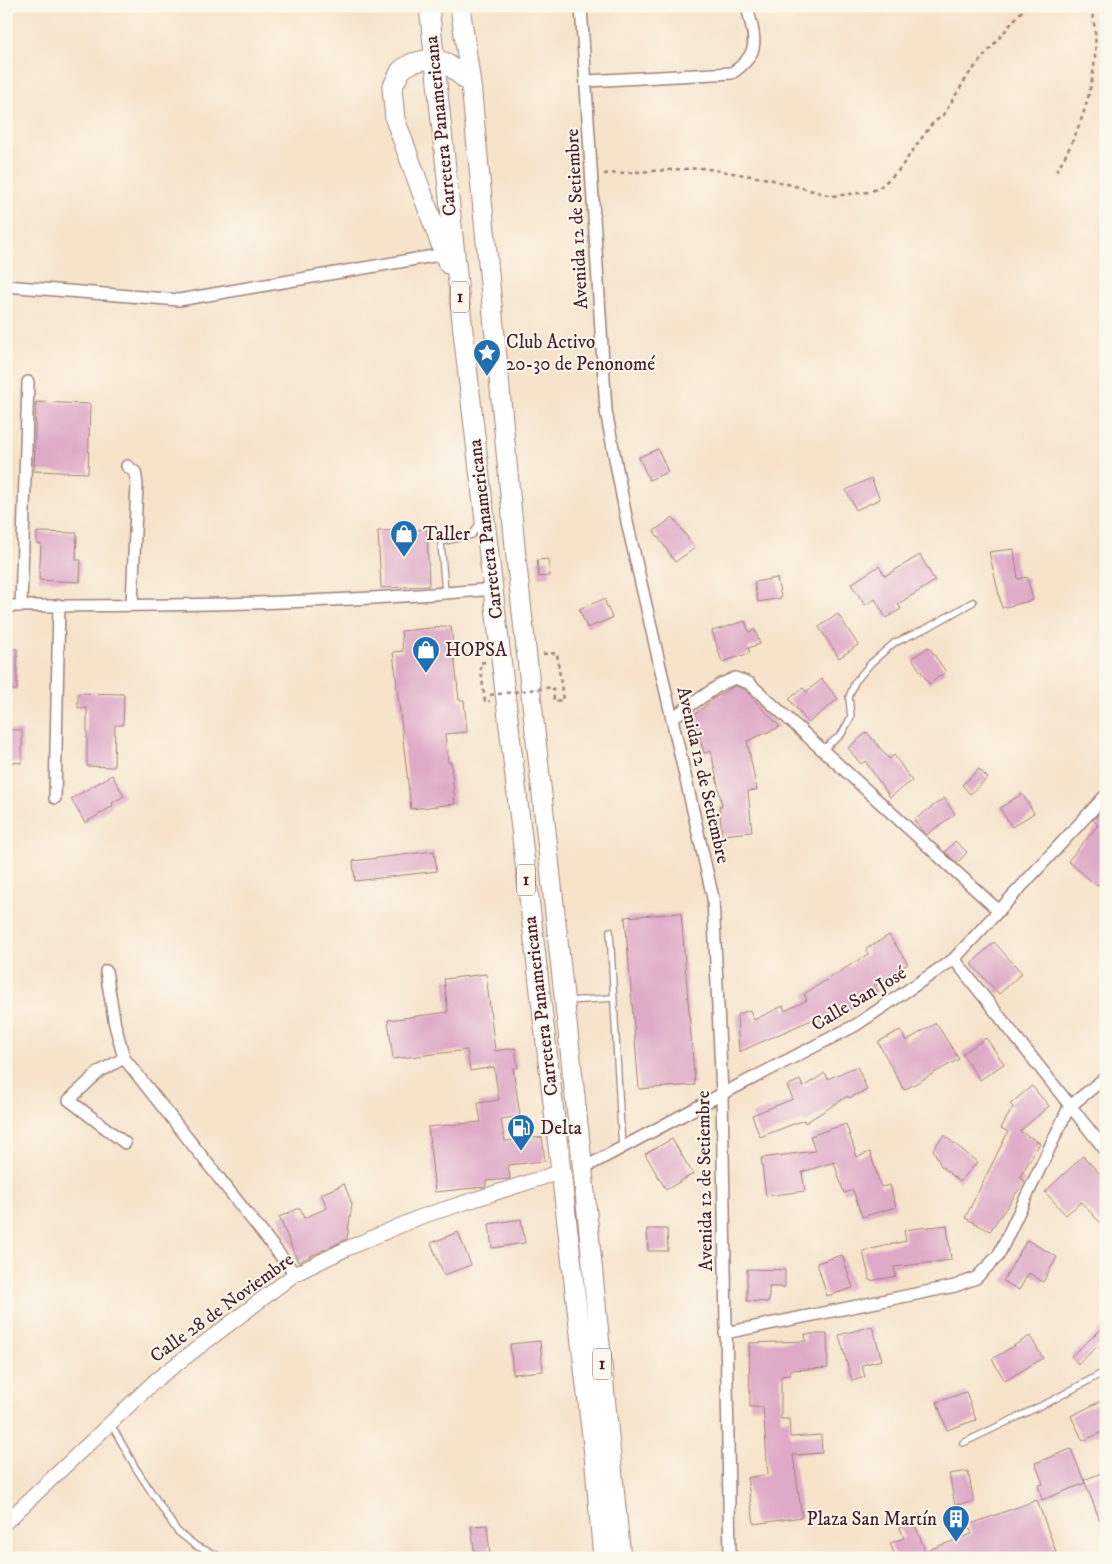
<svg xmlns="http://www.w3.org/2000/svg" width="1112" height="1564" font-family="'IM FELL DW Pica',serif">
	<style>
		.building { fill: #dfaac8 }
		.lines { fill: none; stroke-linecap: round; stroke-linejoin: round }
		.service-casing { stroke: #a0817a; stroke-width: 8 }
		.minor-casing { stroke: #a0817a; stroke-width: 14 }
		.tertiary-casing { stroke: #a0817a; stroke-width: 16 }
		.trunk-casing { stroke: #a0817a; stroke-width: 21 }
		.path { stroke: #a0817a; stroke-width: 2.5; stroke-dasharray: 4 4; stroke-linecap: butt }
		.service { stroke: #fff; stroke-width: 5.5 }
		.minor { stroke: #fff; stroke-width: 11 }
		.tertiary { stroke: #fff; stroke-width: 14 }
		.trunk { stroke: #fff; stroke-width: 19 }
		.path-bridge { stroke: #a0817a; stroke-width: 2.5; stroke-dasharray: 4 4; stroke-linecap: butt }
		.labels { text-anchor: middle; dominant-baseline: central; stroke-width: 4; stroke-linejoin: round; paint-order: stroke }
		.shield { fill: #fbf7ec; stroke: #7f6065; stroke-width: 1 }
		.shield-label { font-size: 18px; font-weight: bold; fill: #4a1f2b }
		.street-label { font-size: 19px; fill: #4a1f2b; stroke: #fbf7ec }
		.poi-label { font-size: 19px; fill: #4a1f2b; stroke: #fbf7ec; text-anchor: start }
	</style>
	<rect width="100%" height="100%" fill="#fbf7ec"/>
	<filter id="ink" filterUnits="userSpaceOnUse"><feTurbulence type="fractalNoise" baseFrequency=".02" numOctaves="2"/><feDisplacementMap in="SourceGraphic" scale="10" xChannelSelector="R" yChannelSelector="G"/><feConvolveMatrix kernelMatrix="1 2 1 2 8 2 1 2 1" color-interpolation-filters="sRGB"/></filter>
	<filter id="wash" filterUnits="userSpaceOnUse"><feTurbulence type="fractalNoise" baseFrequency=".0096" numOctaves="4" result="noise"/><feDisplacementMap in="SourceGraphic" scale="20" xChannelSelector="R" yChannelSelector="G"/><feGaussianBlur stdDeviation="1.12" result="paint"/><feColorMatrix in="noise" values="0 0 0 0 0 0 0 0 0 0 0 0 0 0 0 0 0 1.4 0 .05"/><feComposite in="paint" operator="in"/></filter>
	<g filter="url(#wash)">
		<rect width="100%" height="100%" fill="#f6e3ca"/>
		<g id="blocks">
			<path class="building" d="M36,402l54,2 -2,69 -54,-2z
				M658,449l10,23 -19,8 -10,-23z
				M871,478l9,21 -24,11 -10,-20z
				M673,517l22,31 -20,14 -21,-31z
				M427,529l2,57 -48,2 -3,-57z
				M37,532l40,1 -1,27h5l-1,22 -41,-2 2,-36h-4z
				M1014,549l4,30 9,-2 6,23 -31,8 -13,-56z
				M920,555l15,26 -37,23 3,5 -15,9 -11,-19 -10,6 -14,-21 28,-18 6,10z
				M548,559l2,17 -11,1 -2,-17z
				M777,578l4,20 -23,4 -4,-20z
				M604,599l8,19 -25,10 -8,-19z
				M838,614l20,31 -19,13 -20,-31z
				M745,621l4,11 6,-2 5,14 -12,4 2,5 -28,9 -10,-31z
				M451,626l8,74h5l3,32 -22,2 3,28h3l4,42 -44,5 -18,-157 10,-1 -2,-20z
				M929,647l17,25 -17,12 -17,-26z
				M6,649h11v41h-11z
				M822,679l16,20 -30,24 -19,-24 14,-11 3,4z
				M735,686l10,4 35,37 -33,14 10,49 -9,1 4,41 -30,3 -3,-28 3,-1 -11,-55 -7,2 -11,-37 20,-17z
				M78,693l46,1 -1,31h-8l-1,42 -27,-1v-58h-9z
				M6,730h16v33l-16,-1z
				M867,732l22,27 5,-4 18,26 -22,16 -25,-36 -4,3 -13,-16z
				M979,769l9,9 -18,16 -8,-9z
				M112,775l12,21 -12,7 1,3 -28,17 -14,-24z
				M1022,794l12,19 -22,14 -12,-19z
				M944,798l11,16 -29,21 -12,-15z
				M1106,806v70l-9,10 -29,-25 30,-36 -5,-5z
				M955,841l12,11 -10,11 -12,-11z
				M434,851l3,20 -82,10 -2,-20z
				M681,913l14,172 -56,4 -14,-172z
				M889,935l19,29 -34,22 4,6 -54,33 -6,-8 -79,35 -2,-37 13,-5 4,10 29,-14 2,5 22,-11 -3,-6 64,-40 -2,-5z
				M994,942l28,31 -23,21 -28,-30z
				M486,974l9,77 20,-3 3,20h-5l7,48 -19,3 4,22 37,-4 3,24 -37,4 2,14 -24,2v5l-2,1 -49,5 -7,-65 53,-5 -3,-19 21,-3 -5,-33 -24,4 -3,-21 -74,9 -5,-39 60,-8 -4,-33z
				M936,1023l23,36 -55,31 -26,-48 22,-12 6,11z
				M986,1038l18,26 -24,16 -18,-26z
				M857,1066l10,24 -18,8 -1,-2 -43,27 -1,-3 -44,17 -8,-22 41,-16 -6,-13 13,-6 3,7 22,-14 3,6z
				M1032,1086l17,20 -29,25 20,12 -20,34 5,4 -35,50 -25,-13 43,-86 -7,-4 12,-21 -3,-3z
				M846,1124l11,33 13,-5 11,35 9,-2 6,22 -34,10 -9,-27 -9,3 -10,-31 -32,10 3,19 -39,5 -5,-38 54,-7 -5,-15z
				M944,1135l33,27 -17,20 -19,-16 -8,-17z
				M672,1139l21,35 -27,16 -21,-36z
				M1083,1156l23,24v49l-25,-27 -15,13 -21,-23z
				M344,1184l8,20 -5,35 -49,23 -19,-45 21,-9 4,10 23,-10 -6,-14z
				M521,1219l4,24 -33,5 -3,-24z
				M947,1225l4,35 -57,7 2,9 -26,5 -7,-30 43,-10 -2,-11z
				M647,1229h20l1,22h-20z
				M458,1232l13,33 -27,10 -13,-32z
				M1027,1240l30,17 -14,25 -14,-9 -10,17 -16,-9z
				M842,1255l11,33 -26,8 -10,-33z
				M747,1269l38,1v17h-16v15l-22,-1z
				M1106,1325v30l-8,-9 -20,18 -7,-8z
				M872,1326l10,34 -20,5 3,12 -13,4 -13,-46z
				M805,1334h22l1,34 -38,2 1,5 -10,1v43h8l1,18 31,-2 1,18 -29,2 9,62 -48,7 -7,-46 21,-4 -5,-67h-13l-1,-64 57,-2z
				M1030,1336l13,22 -38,23 -13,-22z
				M540,1341l3,30 -30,3 -3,-30z
				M966,1392l10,28 -29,10 -10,-28z
				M1103,1400l3,7v23l-23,11 -12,-25z
				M1071,1449l14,34 -43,17 -4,-15 5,-1 -8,-21z
				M968,1471l6,31 -19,3 -6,-31z
				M1106,1471v62h-1l-21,-53z
				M1037,1500l19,52 -14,6h-146l-6,-15 14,-5 -4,-10 12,-11 13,34 47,-17 -4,-9z
				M487,1525l3,30 -15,2 -4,-31z"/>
		</g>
	</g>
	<g filter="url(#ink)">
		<use href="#blocks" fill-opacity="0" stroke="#a0817a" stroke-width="1"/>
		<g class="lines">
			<defs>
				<path id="service" d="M445,593l-4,-51 31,-7 8,-13
					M822,750l19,-15 10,-18 -2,-20 6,-15 16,-19 23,-20 35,-16 44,-25
					M610,931l12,217
					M568,1001l45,-3
					M111,1424l24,43 42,64 19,15 28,12
					M963,1443l90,-43 53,-29"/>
				<path id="minor" d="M581,6l25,405 21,111 86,376 9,196 8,464
					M587,81l145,-8c31,-21 22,-35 15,-67
					M6,286l173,14 266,-46
					M127,466l8,6 2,12 -5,120
					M6,606c163,0 325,-2 487,-17
					M21,606l7,-224
					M672,718l49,-34 14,-6 14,5 250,228
					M55,798l4,-193
					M954,959l152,192
					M106,971l9,54 9,33 171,216
					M124,1058l-25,14 -30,28 56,43
					M582,1169l140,-75 134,-69 98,-66 152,-164
					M725,1333l230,-47 21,-8 22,-22 71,-149 37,-30"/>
				<path id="tertiary" d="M6,1522l151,-143 138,-105 51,-25 74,-32 140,-45"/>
				<path id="trunk" d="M429,6l35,335 130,1113 9,104
					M460,6l11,78 45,473 64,585 41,416
					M448,264l-53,-145 -3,-31 9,-18 11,-7 17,-4 16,3 26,22"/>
			</defs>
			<use href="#service" class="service-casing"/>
			<use href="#minor" class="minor-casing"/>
			<use href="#tertiary" class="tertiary-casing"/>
			<use href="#trunk" class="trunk-casing"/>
			<path class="path" d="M1056,171c28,-42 50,-115 34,-165
				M604,174l98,-6 67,11 63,17 37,-4 10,-4 19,-17 34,-47 11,-9 26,-41 57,-68
				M543,654l14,-1 6,47 -9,1 -1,-14
				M485,662l-5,1 5,39 5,-1"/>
			<use href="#service" class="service"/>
			<use href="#minor" class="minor"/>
			<use href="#tertiary" class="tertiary"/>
			<use href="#trunk" class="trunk"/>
			<path class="path-bridge" d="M490,695l63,-8"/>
		</g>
	</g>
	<defs>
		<symbol id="sight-pin" viewBox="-11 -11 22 30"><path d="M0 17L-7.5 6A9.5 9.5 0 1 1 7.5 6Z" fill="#1f6fb2" stroke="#fbf7ec"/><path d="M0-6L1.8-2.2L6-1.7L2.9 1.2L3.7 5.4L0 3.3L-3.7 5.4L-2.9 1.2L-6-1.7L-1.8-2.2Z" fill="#fff"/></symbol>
		<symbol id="shop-pin" viewBox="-11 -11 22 30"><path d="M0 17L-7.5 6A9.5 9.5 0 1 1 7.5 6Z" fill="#1f6fb2" stroke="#fbf7ec"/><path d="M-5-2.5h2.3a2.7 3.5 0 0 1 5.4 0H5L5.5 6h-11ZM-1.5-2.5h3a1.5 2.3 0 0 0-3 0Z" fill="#fff"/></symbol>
		<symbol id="fuel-pin" viewBox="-11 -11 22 30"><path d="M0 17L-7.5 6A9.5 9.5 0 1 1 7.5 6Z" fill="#1f6fb2" stroke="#fbf7ec"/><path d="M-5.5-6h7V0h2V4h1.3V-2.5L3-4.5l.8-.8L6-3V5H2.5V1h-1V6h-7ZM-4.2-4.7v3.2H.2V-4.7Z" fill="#fff"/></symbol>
		<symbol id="building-pin" viewBox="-11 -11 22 30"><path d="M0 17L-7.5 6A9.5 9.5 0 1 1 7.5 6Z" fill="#1f6fb2" stroke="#fbf7ec"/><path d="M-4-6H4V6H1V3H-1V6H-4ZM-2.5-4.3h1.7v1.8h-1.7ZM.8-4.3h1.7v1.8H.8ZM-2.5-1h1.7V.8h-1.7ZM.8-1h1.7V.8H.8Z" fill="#fff"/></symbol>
	</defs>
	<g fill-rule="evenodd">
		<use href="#sight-pin" x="471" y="337" width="32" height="43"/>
		<use href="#shop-pin" x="388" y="518" width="32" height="43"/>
		<use href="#shop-pin" x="410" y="634" width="32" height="43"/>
		<use href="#fuel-pin" x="505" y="1112" width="32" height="43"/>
		<use href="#building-pin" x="940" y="1503" width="32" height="43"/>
	</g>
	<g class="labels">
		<g class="shield">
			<rect x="451" y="281.5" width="18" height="31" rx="4"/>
			<rect x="517" y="864.5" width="18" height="31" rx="4"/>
			<rect x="593" y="1348.5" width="18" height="31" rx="4"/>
		</g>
		<g class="shield-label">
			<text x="460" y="297">1</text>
			<text x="526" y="880">1</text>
			<text x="602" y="1364">1</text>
		</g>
		<g class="street-label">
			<text transform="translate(441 126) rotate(-96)">Carretera Panamericana</text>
			<text transform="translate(577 219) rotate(-93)">Avenida 12 de Setiembre</text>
			<text transform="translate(486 529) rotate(-97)">Carretera Panamericana</text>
			<text transform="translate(703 775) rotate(77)">Avenida 12 de Setiembre</text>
			<text transform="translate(859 999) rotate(-31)">Calle San José</text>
			<text transform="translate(541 1006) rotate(-97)">Carretera Panamericana</text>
			<text transform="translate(705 1181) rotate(-91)">Avenida 12 de Setiembre</text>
			<text transform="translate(222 1308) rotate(-36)">Calle 28 de Noviembre</text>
		</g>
		<g class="poi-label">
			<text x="506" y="342">Club Activo<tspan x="506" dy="22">20-30 de Penonomé</tspan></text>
			<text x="423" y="534">Taller</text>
			<text x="445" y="650">HOPSA</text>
			<text x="540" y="1128">Delta</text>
			<text x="937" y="1519" text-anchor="end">Plaza San Martín</text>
		</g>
	</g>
	<rect width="1112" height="1564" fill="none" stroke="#fbf7ec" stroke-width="25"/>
</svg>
